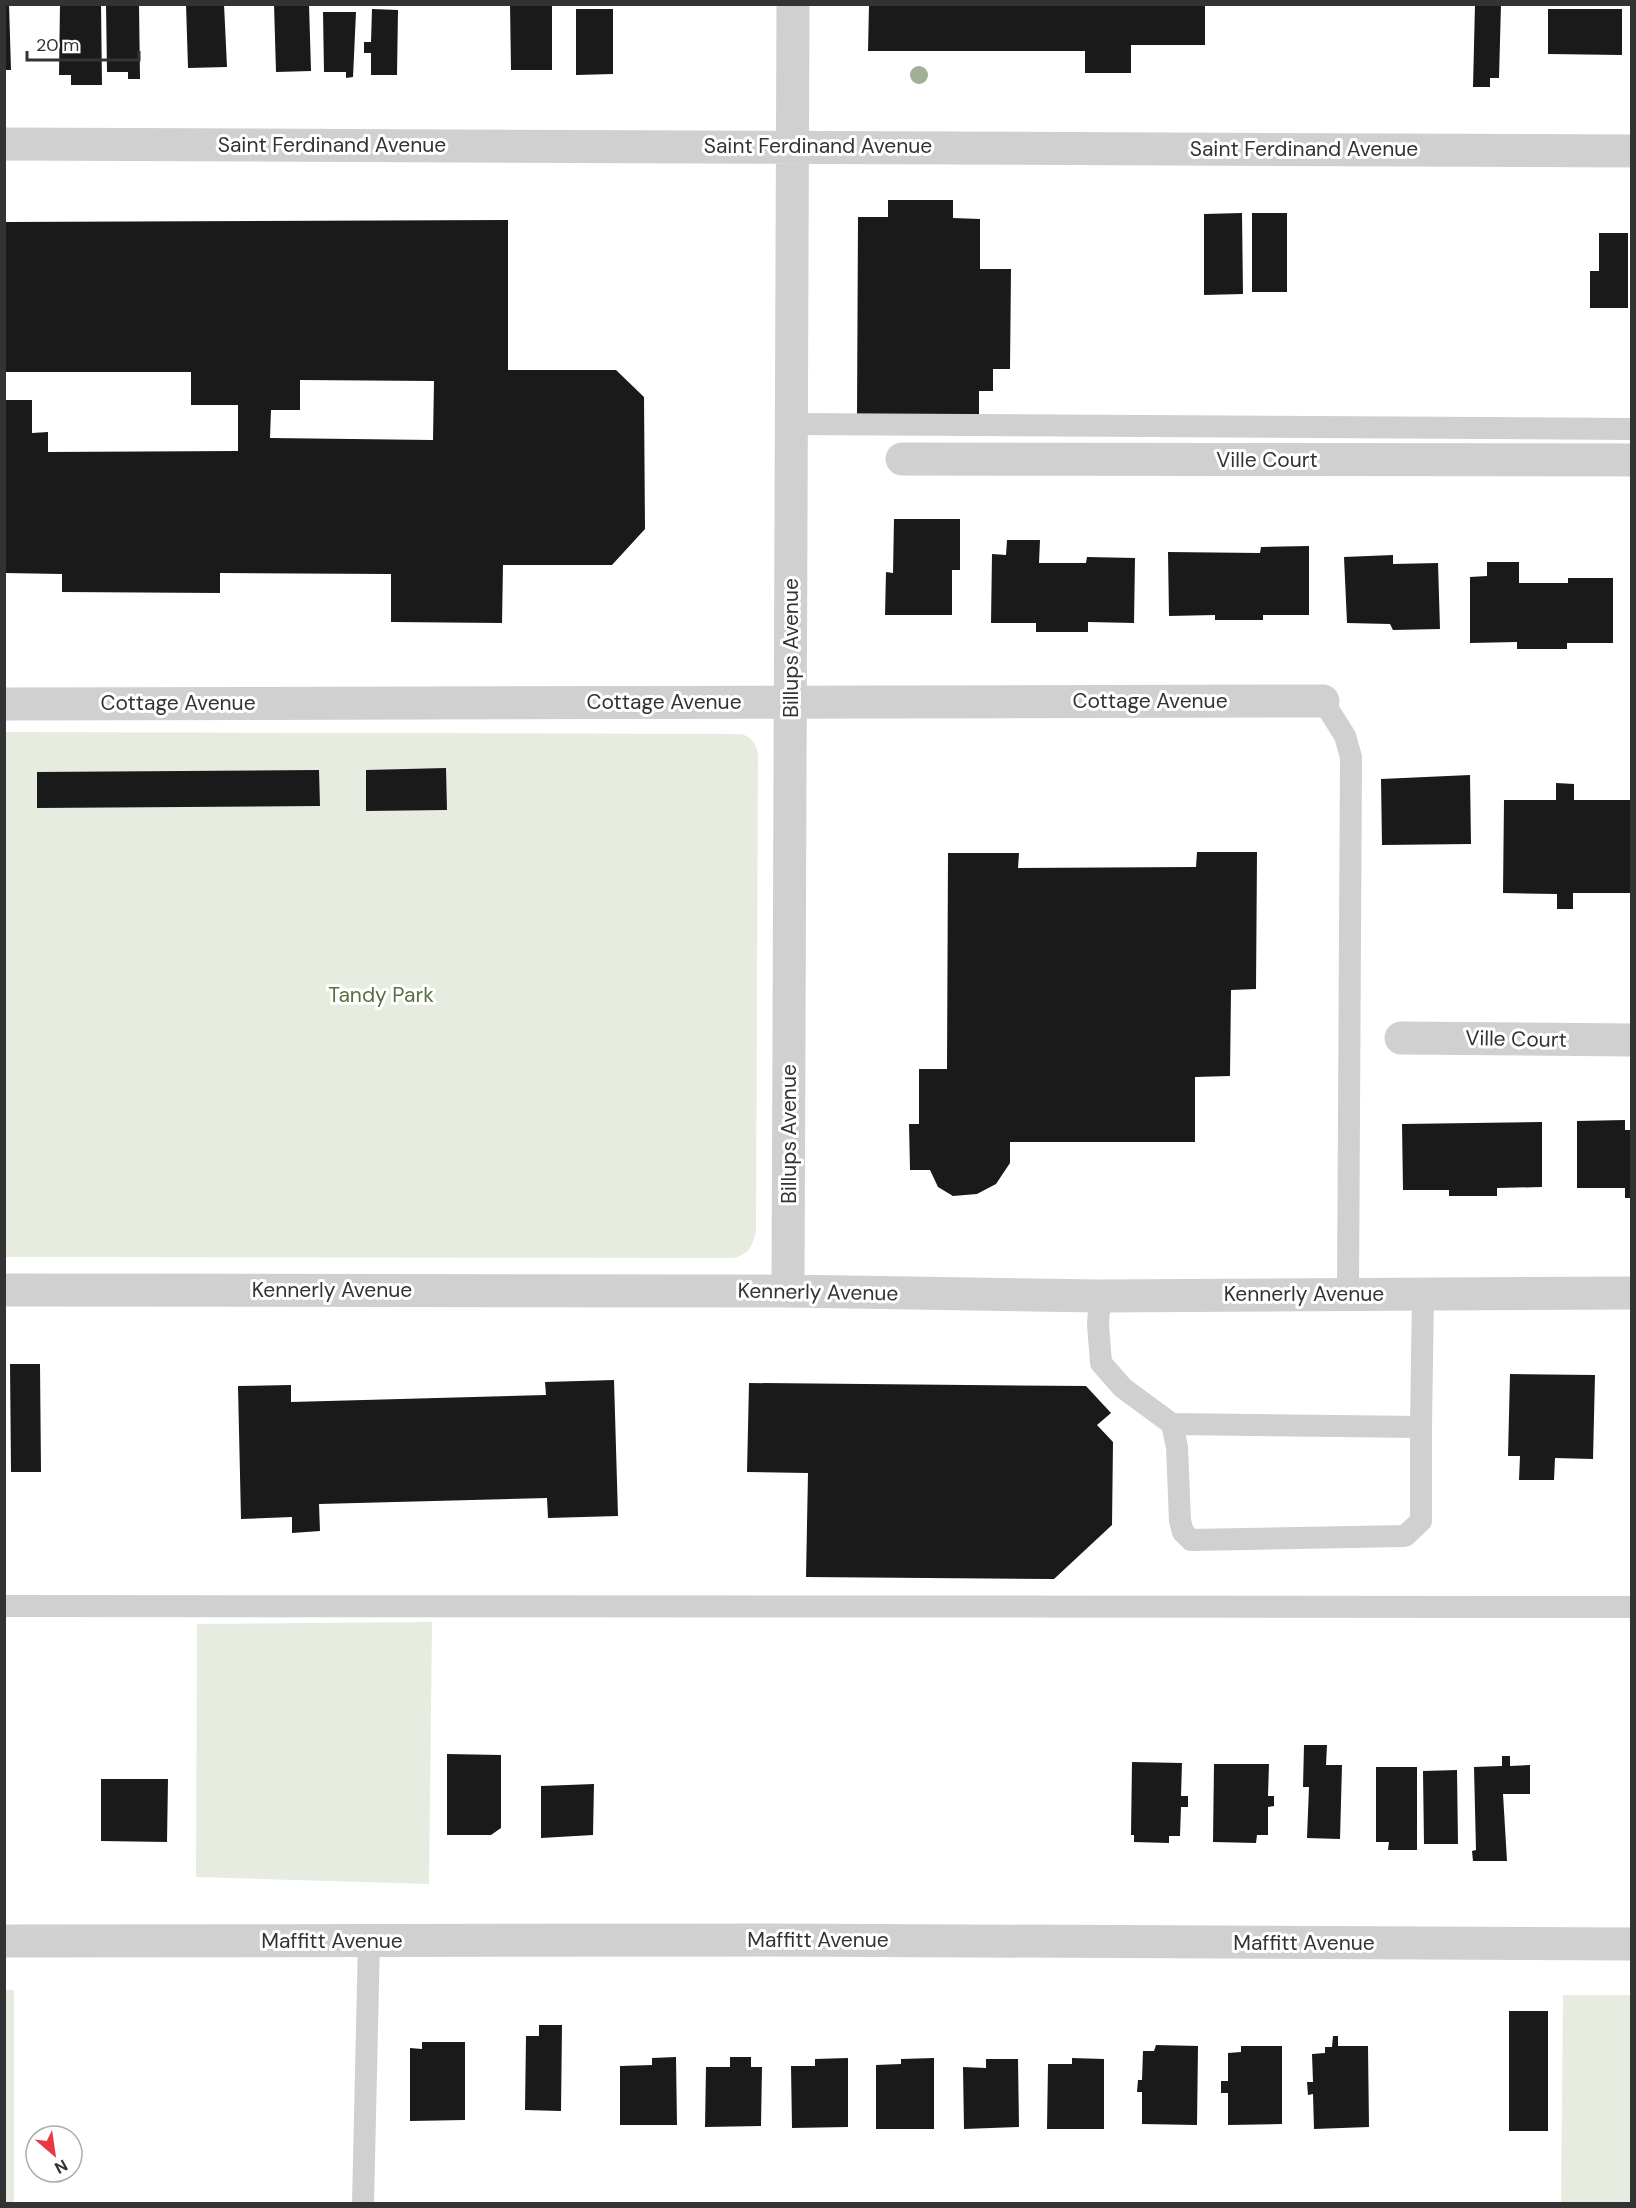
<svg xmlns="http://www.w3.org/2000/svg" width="1636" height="2208" font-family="'DM Sans',sans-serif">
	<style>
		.green { fill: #e6ecdf }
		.building { fill: #1a1a1a; fill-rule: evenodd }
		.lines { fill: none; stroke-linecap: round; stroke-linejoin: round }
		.lane { stroke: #d0d0d0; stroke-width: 22 }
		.street { stroke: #d0d0d0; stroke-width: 33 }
		.tree { fill: #a2b095 }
		.labels { text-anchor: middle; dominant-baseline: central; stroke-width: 6; stroke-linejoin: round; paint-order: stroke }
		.street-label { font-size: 21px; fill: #333; stroke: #fff }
		.park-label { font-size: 21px; fill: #56703f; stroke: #fff }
	</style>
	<rect width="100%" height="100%" fill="#fff"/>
	<path class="green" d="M5,732l737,2c11,4 15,11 16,21l-2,476c-4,16 -6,22 -22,27l-729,-1z
		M432,1622l-3,262 -233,-7 1,-253z
		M5,1990h9v214l-10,-1z
		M1563,1995h68v208h-70z"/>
	<path class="building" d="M4,4h5l2,66h-7z
		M60,4h41l1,81h-31v-10h-12z
		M106,4h33l1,75h-12v-7h-21z
		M186,4h38l3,63 -39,1z
		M274,4h35l2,67 -35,1z
		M510,4h42v66h-41z
		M1475,4h26l-2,74h-9v9h-17z
		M869,5h336v40h-74v28h-46v-22h-217z
		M372,9l26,1 -1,65h-26v-22h-7v-11h7z
		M576,9h37v65l-37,1z
		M1548,9h74v46l-74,-1z
		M323,12h33l-3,65 -7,1v-6h-22z
		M888,200h65v18l27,1v50h31l-1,100h-17v22h-14v24h-122l1,-198h30z
		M1242,213l1,81 -39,1v-81z
		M1252,213h35v79h-35z
		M508,220v150h108l28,27 1,132 -33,36h-109l-1,58 -111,-1v-48l-171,-1v20l-158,-1v-18l-58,-1v-173h28v33l16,-1v20l190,-1v-46h-47v-33h-187v-150zM300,380l134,1 -1,59 -163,-2 1,-28h29z
		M1599,233h29v75h-38v-37h9z
		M894,519h66v51h-8v45h-67l1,-43 7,1z
		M1007,540h33l-1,23h47l1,-6 48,1 -1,65 -46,-1v10h-52v-9h-45l1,-69 14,1z
		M1309,546v69h-46v5h-48v-5l-46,1 -1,-64 92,1 1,-6z
		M1393,555v9l45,-1 2,66 -47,1 -3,-6 -43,-1 -3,-66z
		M1487,562h32v21h49v-5h45v65h-46v6h-50v-7l-47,1v-66l17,-1z
		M446,768l1,42 -81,1v-41z
		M319,770l1,36 -283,2v-36z
		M1470,775l1,69 -89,1 -1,-66z
		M1556,783l18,1v16h58v93h-59v16h-16v-15l-54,-1 1,-93h52z
		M1197,852h60l-1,137 -25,1 -1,86 -35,1v65h-185v21l-14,21 -19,10 -24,2 -15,-9 -8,-17h-20l-1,-46h10v-55h28l1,-216h71l-1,15 178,-1z
		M1625,1120v10h7v68h-7v-10h-48v-67z
		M1542,1122v65l-45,1v8h-48v-6h-46l-1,-66z
		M10,1364h30l1,108h-30z
		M1510,1374l85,1 -2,84 -38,-1 -1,22h-35l1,-24h-12z
		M614,1380l4,136 -70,2 -1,-20 -228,6 1,27 -28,2v-16l-51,2 -3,-133 53,-1v17l255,-7 -1,-13z
		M749,1383l337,3 25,27 -14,12 16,17 -1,83 -58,54 -248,-2 2,-104 -61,-1z
		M1304,1745h23l-1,20h16l-2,74 -33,-1 2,-51h-6z
		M447,1754l54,1v73l-10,7h-44z
		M1502,1756h8v10l20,-1v29h-27l4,67h-34l-1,-10 4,-1 -2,-83 28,-1z
		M1132,1762l50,1 -1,33h7v11h-7l-1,29h-11v7l-35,-1v-7h-3z
		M1214,1764h55l-1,32h6v10l-6,1v28h-11l-1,8 -43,-1z
		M1376,1767h41v83h-29l1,-8h-13z
		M1457,1770l1,74h-34l-1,-73z
		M101,1779h67l-1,63 -66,-1z
		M594,1784l-1,51 -52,3v-52z
		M1509,2011h39v120h-39z
		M539,2025h23l-1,86 -36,-1 1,-74h13z
		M1333,2036h5v10h30l1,81 -55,2 -1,-35 -5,1 -1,-13h6l-1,-28 13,-1v-6h7z
		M422,2042h43v78l-55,1v-73l12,1z
		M1156,2045l42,1 -1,79 -55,-1v-32h-5l1,-12h4l1,-29h11z
		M1241,2046h41v78l-54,1v-32h-7v-12h7v-28l13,-1z
		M676,2057l1,68h-57v-59l32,-1v-7z
		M730,2057h21v10h11l-1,59 -56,1 1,-60h24z
		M848,2058v69l-56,1 -1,-62h24v-7z
		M934,2058v71h-58v-64l25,-1v-5z
		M1072,2058l32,1v70h-57l1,-65h24z
		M986,2059h32l1,68 -55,2 -1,-62 23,1z"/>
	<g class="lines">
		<path class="lane" d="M791,424l841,5
			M1323,701l22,35 6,21 -3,536
			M1100,1296l-2,28 3,39 22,25 49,36 249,3 2,-134
			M1172,1424l5,23 3,74 3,11 8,8 214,-4 16,-15v-94
			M4,1606l1628,1
			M363,2204l6,-264"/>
		<path class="street" d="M4,144l1628,7
			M902,459l730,1
			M4,704l1319,-3
			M1401,1038l231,2
			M4,1290l784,1 312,5 532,-3
			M788,1291l5,-1287
			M4,1941l772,-1 856,4"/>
	</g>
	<circle class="tree" cx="919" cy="75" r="9"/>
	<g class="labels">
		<g class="street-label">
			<text x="332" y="145">Saint Ferdinand Avenue</text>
			<text x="818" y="146">Saint Ferdinand Avenue</text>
			<text x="1304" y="149">Saint Ferdinand Avenue</text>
			<text x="1267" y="460">Ville Court</text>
			<text transform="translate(791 648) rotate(-90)">Billups Avenue</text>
			<text x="1150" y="701">Cottage Avenue</text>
			<text x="664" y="702">Cottage Avenue</text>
			<text x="178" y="703">Cottage Avenue</text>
			<text transform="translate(1516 1039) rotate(1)">Ville Court</text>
			<text transform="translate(789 1134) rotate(-90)">Billups Avenue</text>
			<text x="332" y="1290">Kennerly Avenue</text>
			<text transform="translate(818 1292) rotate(1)">Kennerly Avenue</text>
			<text x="1304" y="1294">Kennerly Avenue</text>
			<text x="818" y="1940">Maffitt Avenue</text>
			<text x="332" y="1941">Maffitt Avenue</text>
			<text x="1304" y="1943">Maffitt Avenue</text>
		</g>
		<g class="park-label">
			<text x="381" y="995">Tandy Park</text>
		</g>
	</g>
	<rect width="1636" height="2208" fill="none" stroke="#333333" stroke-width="12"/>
	<g transform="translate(54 2154) rotate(151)"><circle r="28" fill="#ffffff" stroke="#adadad" stroke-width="1.5"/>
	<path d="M0-4.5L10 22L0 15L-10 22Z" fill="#e63946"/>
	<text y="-9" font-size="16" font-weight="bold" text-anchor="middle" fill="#333333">N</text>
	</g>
	<path d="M27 51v9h112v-9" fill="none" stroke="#333333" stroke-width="3"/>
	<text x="36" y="51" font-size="18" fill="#333333" stroke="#ffffff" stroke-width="4.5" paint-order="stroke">20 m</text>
</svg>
